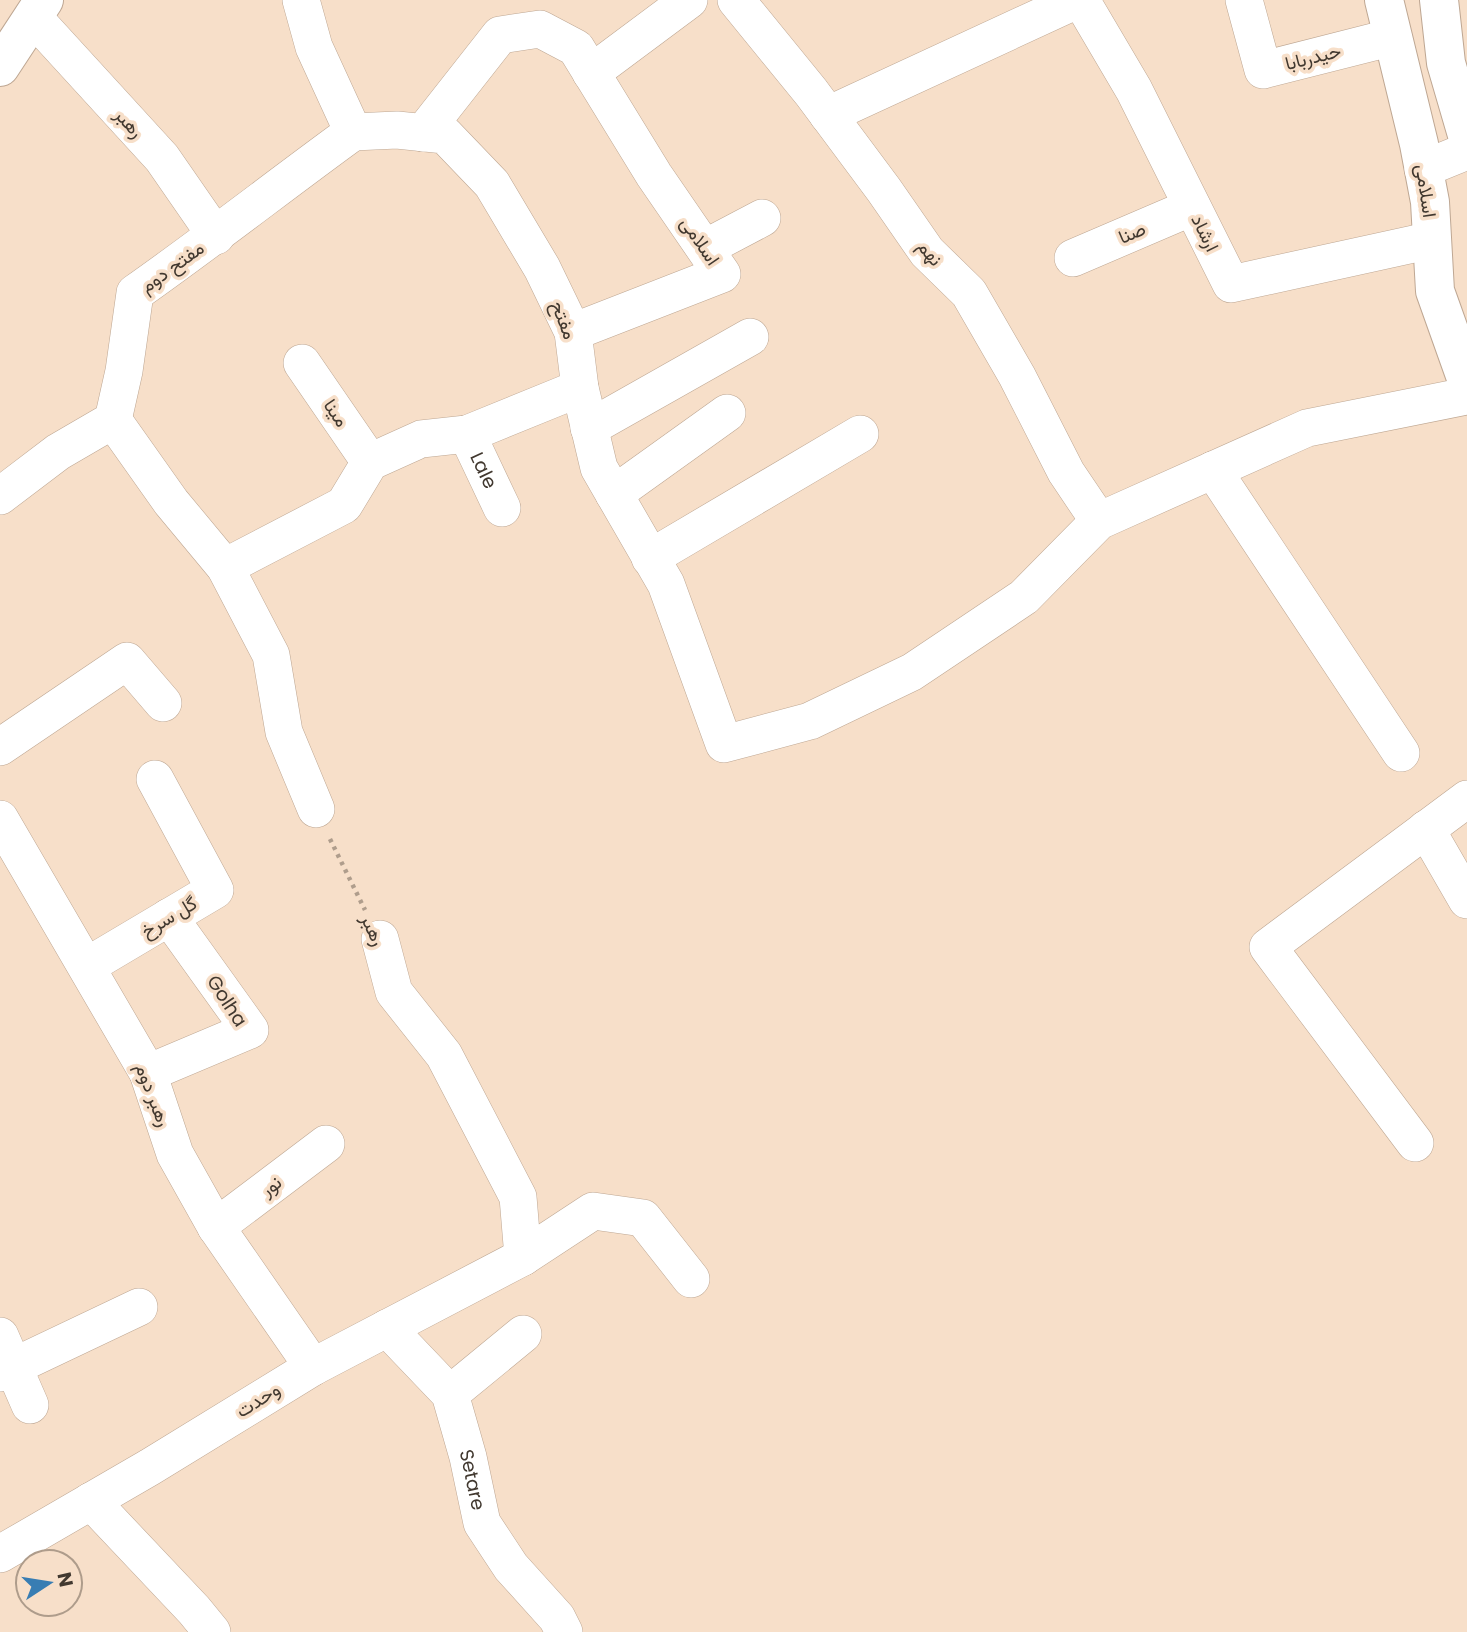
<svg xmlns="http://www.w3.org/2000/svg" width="1467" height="1632" font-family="Poppins,Vazirmatn,sans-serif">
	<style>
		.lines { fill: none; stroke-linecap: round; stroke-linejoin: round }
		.street-casing { stroke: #bea793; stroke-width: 38 }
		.secondary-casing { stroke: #bea793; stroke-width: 40 }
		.primary-casing { stroke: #bea793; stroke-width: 40 }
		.path { stroke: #af9d8c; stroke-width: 4.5; stroke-dasharray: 3.5 5; stroke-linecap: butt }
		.street { stroke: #fff; stroke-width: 37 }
		.secondary { stroke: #fff; stroke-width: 38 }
		.primary { stroke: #fff; stroke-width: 38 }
		.labels { text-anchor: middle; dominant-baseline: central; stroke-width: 7; stroke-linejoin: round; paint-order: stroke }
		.street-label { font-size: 19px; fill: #41382f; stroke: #f7dfc9 }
	</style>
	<rect width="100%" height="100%" fill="#f7dfc9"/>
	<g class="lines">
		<defs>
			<g id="street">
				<path d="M301,0l13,47 39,85 44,-2 48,5 47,49 50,84 31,64 7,56 19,80 67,116 58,160 86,-23 102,-49 112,-75 75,-76 208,-93 160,-32"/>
				<path d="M736,0l75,92 73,98 43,62 42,41 48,83 49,96 33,49"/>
				<path d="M1081,0l53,90 97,194 201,-44"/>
				<path d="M1244,0l19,70 130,-33"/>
				<path d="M33,17l129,141 54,78"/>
				<path d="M591,73l98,-73"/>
				<path d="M828,115l249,-115"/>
				<path d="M423,133l77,-98 40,-6 36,19 78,127 68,99 -149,58"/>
				<path d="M1423,169l44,-18"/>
				<path d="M705,248l57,-30"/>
				<path d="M1073,258l119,-51"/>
				<path d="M302,363l68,99"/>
				<path d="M113,420l58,82 54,65 46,88 13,77 32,77"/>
				<path d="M589,428l161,-91"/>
				<path id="s1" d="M467,434l35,74"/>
				<path d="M1213,470l188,283"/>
				<path d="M614,494l113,-81"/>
				<path d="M0,496l58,-44 55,-32 11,-49 11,-78c74,-52 145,-108 218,-161"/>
				<path d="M650,558l210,-124"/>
				<path d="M225,567l119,-62 26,-43 51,-23 46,-5 113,-46"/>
				<path d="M0,747l127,-86 36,42"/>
				<path d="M0,819l148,254 27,81 41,73 97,140"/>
				<path d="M1426,829l41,71"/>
				<path d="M380,939l14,53 50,63 74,142 5,60 70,-46 50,7 48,61"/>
				<path d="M87,966l128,-76 -60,-111"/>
				<path d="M148,1073l102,-43 -81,-113"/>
				<path d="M1415,1143l-147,-196 199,-148"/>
				<path d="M216,1227l110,-83"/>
				<path id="s2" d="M387,1328l63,66 18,63 14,66 29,44 46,51 7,14"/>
				<path d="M0,1336l30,69"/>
				<path d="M0,1373l139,-66"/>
				<path d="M450,1394l73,-60"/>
				<path d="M91,1501l103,109 18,22"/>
				<path d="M0,1554l150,-87 163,-100 210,-110"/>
			</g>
			<path id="secondary" d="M1384,0l35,144 11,58 5,89 32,90
				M1439,0l7,63 21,72"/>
			<path id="primary" d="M0,67l44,-67"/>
		</defs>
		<use href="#street" class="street-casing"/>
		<use href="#secondary" class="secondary-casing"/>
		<use href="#primary" class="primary-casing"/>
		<path class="path" d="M330,839l35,71"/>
		<use href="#street" class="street"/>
		<use href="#secondary" class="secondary"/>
		<use href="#primary" class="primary"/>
	</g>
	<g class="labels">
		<g class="street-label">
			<text transform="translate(1313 57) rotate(-14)">حیدربابا</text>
			<text transform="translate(129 123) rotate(48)">رهبر</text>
			<text transform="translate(1426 191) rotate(82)">اسلامی</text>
			<text transform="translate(1132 233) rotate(-23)">صنا</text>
			<text transform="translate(1205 233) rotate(64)">ارشاد</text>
			<text transform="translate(700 241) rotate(56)">اسلامی</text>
			<text transform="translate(930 253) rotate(49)">نهم</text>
			<text transform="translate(172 267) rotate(-36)">مفتح دوم</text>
			<text transform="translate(564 320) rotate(69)">مفتح</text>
			<text transform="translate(336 413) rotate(56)">مینا</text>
			<text stroke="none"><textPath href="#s1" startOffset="40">Lale</textPath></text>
			<text transform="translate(169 917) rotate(-31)">گل سرخ</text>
			<text transform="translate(373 930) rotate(66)">رهبر</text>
			<text transform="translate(227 1001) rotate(57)">Golha</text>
			<text transform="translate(153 1095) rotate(69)">رهبر دوم</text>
			<text transform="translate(271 1186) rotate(-37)">نور</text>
			<text transform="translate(258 1400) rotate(-32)">وحدت</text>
			<text stroke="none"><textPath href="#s2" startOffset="180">Setare</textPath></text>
		</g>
	</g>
	<g transform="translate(49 1583) rotate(78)"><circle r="33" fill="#f7dfc9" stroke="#ae9c8b" stroke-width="2"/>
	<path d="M0-5L12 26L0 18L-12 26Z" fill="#387db3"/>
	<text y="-10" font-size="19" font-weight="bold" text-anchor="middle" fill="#41382f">N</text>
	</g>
</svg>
